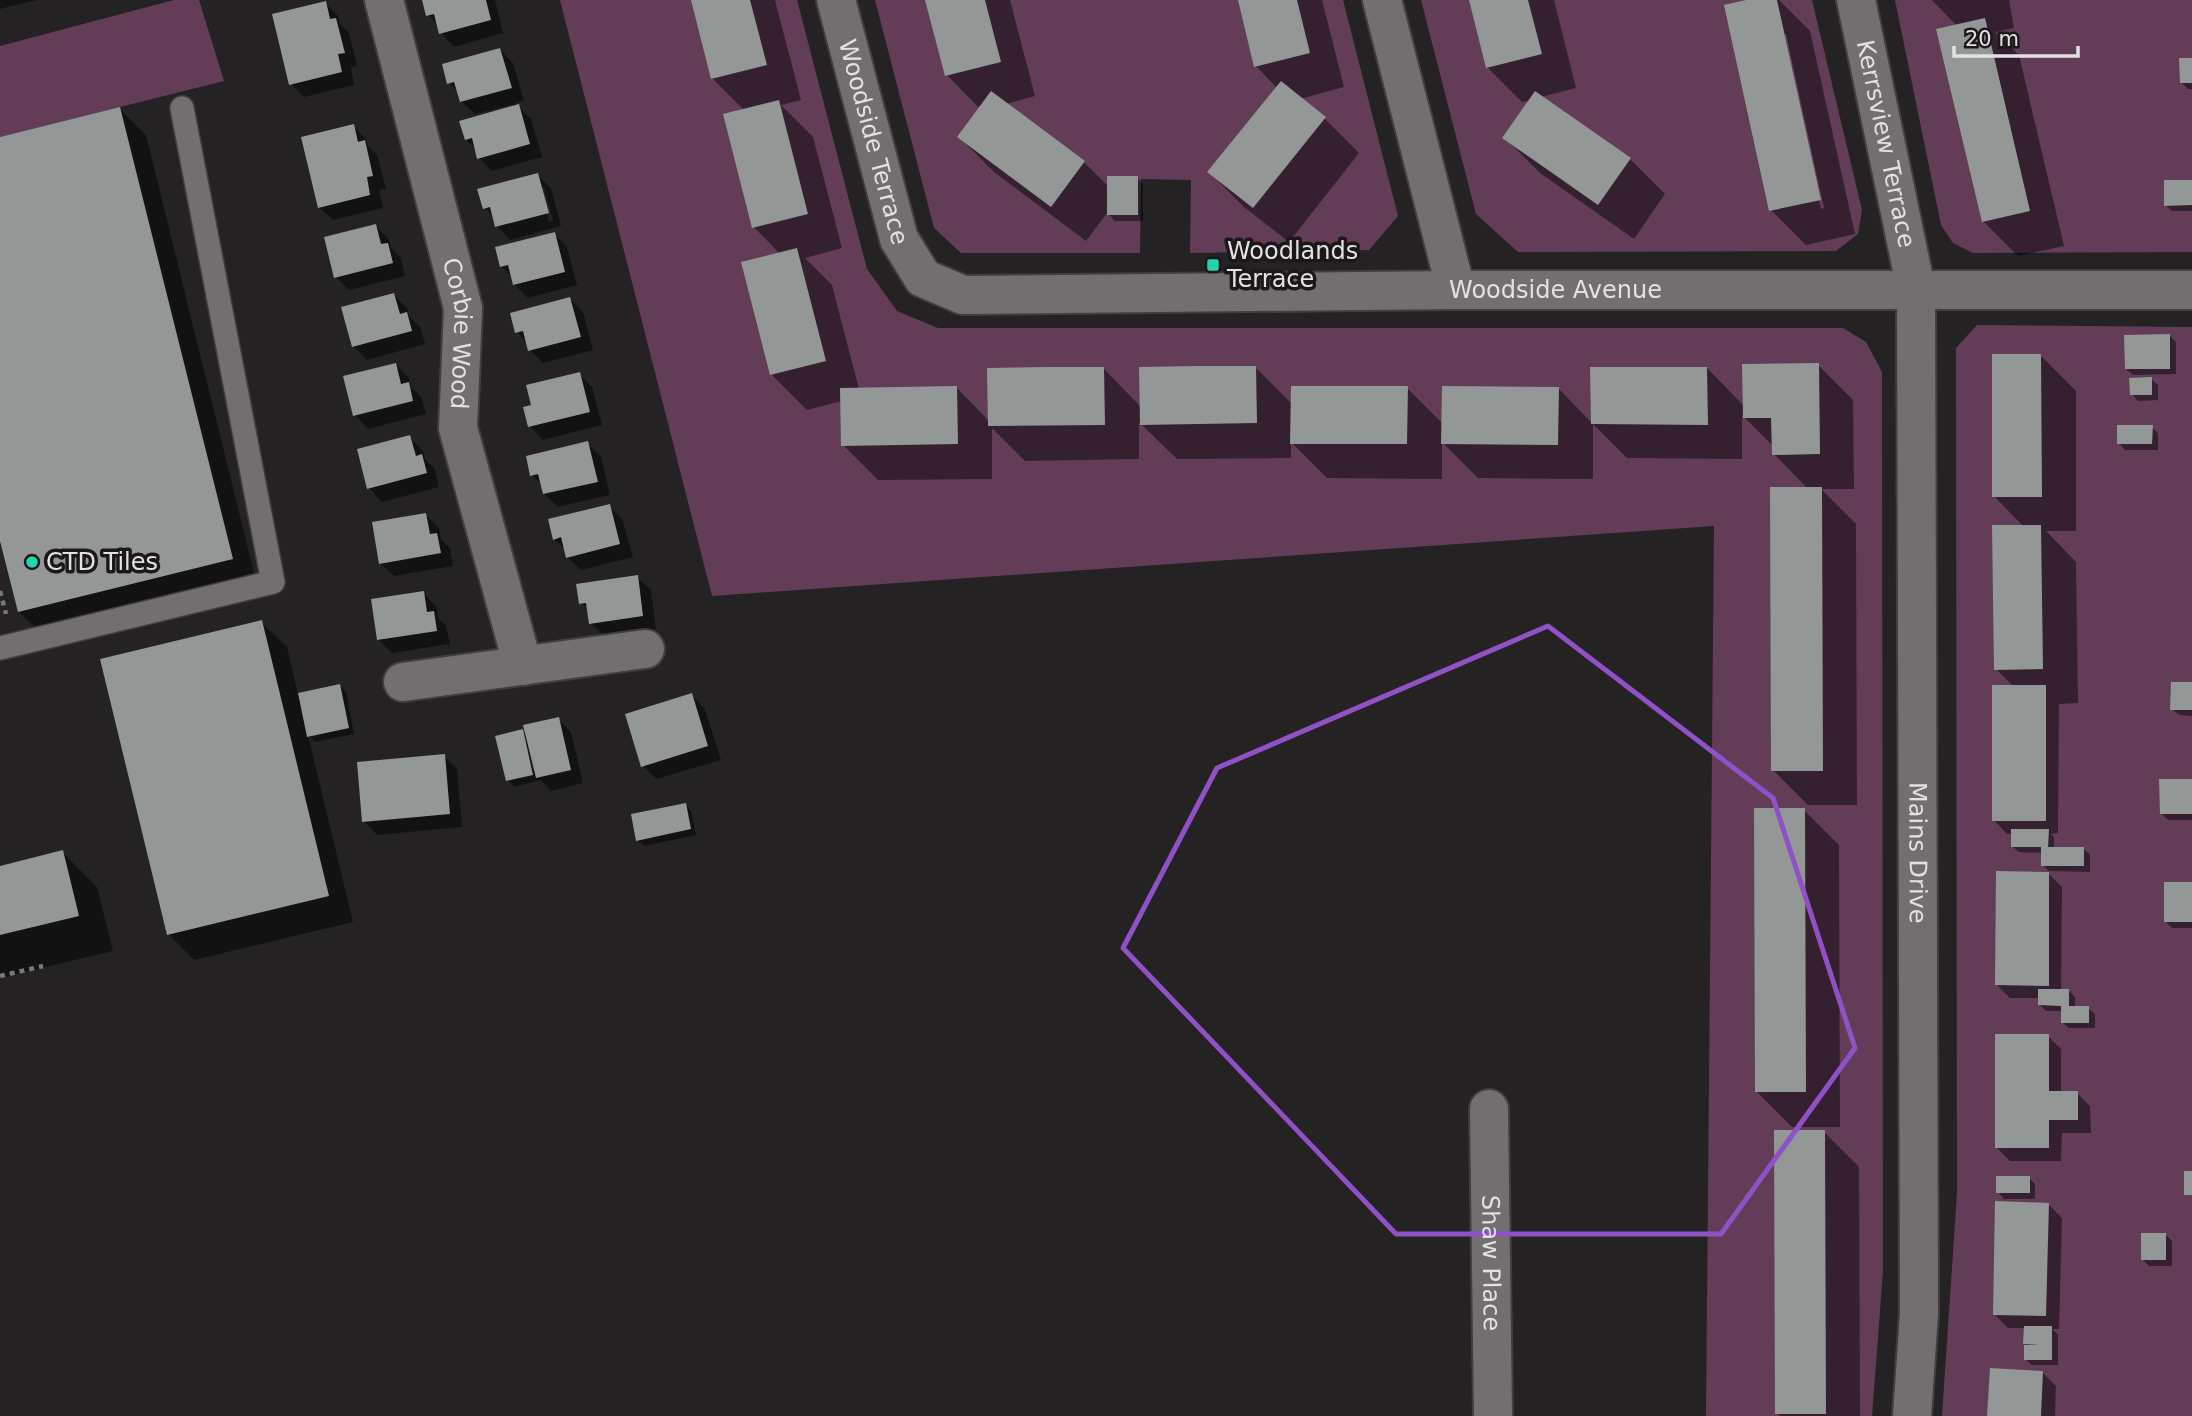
<svg xmlns="http://www.w3.org/2000/svg" width="2192" height="1416" font-family="'DejaVu Sans',sans-serif">
	<style>
		.green { fill: #633d57 }
		.shadow { fill: #0007; fill-rule: evenodd }
		.building { fill: #939896 }
		.lines { fill: none; stroke-linecap: round; stroke-linejoin: round }
		.lane-casing { stroke: #413e40; stroke-width: 26 }
		.street-casing { stroke: #413e40; stroke-width: 42 }
		.path { stroke: #7a7779; stroke-width: 4.5; stroke-dasharray: 5 5; stroke-linecap: butt }
		.lane { stroke: #736f71; stroke-width: 23 }
		.street { stroke: #736f71; stroke-width: 38 }
		.marked { fill: none; stroke: #9050c6; stroke-width: 5; stroke-linejoin: round }
		.poi-dot { fill: #22d5af; stroke: #1c181a; stroke-width: 2.5 }
		.labels { text-anchor: middle; dominant-baseline: central; stroke-width: 7; stroke-linejoin: round; paint-order: stroke }
		.street-label { font-size: 24px; fill: #e3e1e2; stroke: #1c181a }
		.poi-label { font-size: 24px; fill: #e3e1e2; stroke: #1c181a; text-anchor: start }
	</style>
	<rect width="100%" height="100%" fill="#252224"/>
	<path class="green" d="M174,0h25l25,81 -224,56v-91z
		M560,0h237l70,269 30,42 41,17h905l23,14 16,30 1,899 -11,145h-166l8,-890 -1002,70z
		M875,0h468l55,216 -29,34 -179,3 1,-73 -50,-1 -1,74h-179l-27,-25z
		M1421,0h391l50,210 -4,24 -22,17 -318,1 -42,-38z
		M1895,0h297v252l-219,1 -20,-10 -12,-18z
		M1977,325l215,2v1089h-250l15,-223 -1,-845z"/>
	<path class="shadow" d="M0,0h37l-37,9z
		M424,0h71l8,33 -49,14 -13,-14 -2,-7 -11,-11z
		M692,0h83l26,100 -20,5 32,32 29,111 -37,10 27,27 27,104 98,-1 32,33 114,-53 38,39 114,-40 37,37 115,-16 36,36 115,-36 34,35 115,-55 37,38 74,-41 35,35 1,89h-33l35,35 1,281h-49l-35,-35 35,-281 -34,-35 -1,-8 -31,-31v44l-115,-1 -34,-34v55l-115,-1 -36,-36v37l-115,-1 -36,-36v16l-114,1 -38,-37v37l-114,2 -33,-33v51l-114,1 -35,-35 -1,-44 -35,9 -35,-35 8,-121 -26,-27 -10,-117 -32,-32z
		M927,0h83l25,96 -29,8 78,58 25,25 28,-9 6,6v37h-28l-8,-8 -21,28 -92,-69 -35,-35 21,-28 -33,-34z
		M1239,0h83l22,87 -44,12 24,19 35,35 -70,89 -45,-35 -35,-35 68,-84 -21,-22z
		M1470,0h84l22,88 -35,9 89,62 35,35 -31,45 -94,-66 -35,-35 26,-38 -9,2 -35,-35z
		M1754,0h25l31,31 45,203 -49,11 -35,-35zM1782,34h4l38,174 -3,1z
		M1932,0h77l5,28 -19,4 24,23 45,191 -46,10 -35,-35 -26,-195z
		M325,3l13,13 2,8 9,9 8,33 -6,1 3,18 -50,12 -13,-13z
		M500,50l13,13 11,38 -9,2 16,16 11,38 -50,14 -13,-13 -2,-8 -11,-10 46,-32 -1,-3 -36,9 -14,-13 -1,-7 -11,-11z
		M2192,60v29h-4l-6,-6z
		M120,109l26,26 111,450 -212,52 -26,-25 -19,-78v-395z
		M353,126l13,13 2,7 9,9 9,34 -7,1 4,18 -50,12 -14,-13z
		M537,175l14,13 10,38 -51,14 -13,-14 -2,-7 -10,-11zM540,188h4l9,33 -4,1z
		M2192,182v29h-20l-7,-6z
		M376,226l13,14 2,8 10,10 4,18 -56,14 -13,-13z
		M554,234l13,13 10,38 -49,13 -14,-14 -1,-6 -12,-12z
		M394,295l13,13 2,8 11,11 5,17 -58,16 -14,-14z
		M570,299l13,13 10,38 -50,13 -13,-13 -2,-7 -11,-11z
		M2170,336l6,6v32l-43,1 -7,-6z
		M2041,356l35,35v140h-30l30,31 2,141 -19,1 -1,129 -7,1 3,3v12h30l6,6v17l-41,-1 -6,-6v-12l-24,-1 -7,-6 1,-12h-6l-13,-14 19,-134 -17,-17 28,-142 -30,-31z
		M396,365l13,13 2,9 10,10 5,17 -58,15 -13,-14z
		M579,374l13,13 10,38 -59,15 -13,-14 3,-19z
		M2151,379l7,6v15l-20,1 -6,-7z
		M2152,427l6,6v17h-33l-6,-7z
		M409,437l14,14 2,8 10,10 4,18 -57,15 -13,-14z
		M587,443l14,14 9,38 -52,12 -14,-13 -2,-9 -10,-10z
		M609,506l13,13 11,38 -52,13 -14,-13 -1,-7 -12,-11z
		M426,515l13,13 2,11 9,9 3,18 -59,10 -14,-13z
		M637,577l14,13 5,39 -52,7 -13,-13 -2,-12 -8,-8z
		M423,593l14,14 1,11 8,8 4,18 -58,9 -14,-14z
		M261,622l26,25 11,47 42,-8 6,6 8,42 -39,8 -7,-7 45,187 -159,38 -25,-25z
		M2192,684v32l-13,-1 -7,-6z
		M692,695l13,14 16,51 -65,19 -13,-13z
		M558,719l13,13 12,51 -32,8 -10,-11 -27,7 -6,-7 14,-49 6,6z
		M444,756l13,13 5,58 -85,8 -13,-14z
		M2192,780v40h-24l-7,-7z
		M685,804l6,7 5,24 -52,11 -6,-6z
		M1804,810l35,35 1,282h-48l-35,-35z
		M62,852l35,35 16,64 -113,27v-110z
		M2049,874l13,13 -1,104h8l6,6v11h13l7,6v14h-26l-7,-6 1,-11h-17l-6,-6v-7h-30l-13,-13z
		M2192,884v44h-20l-6,-6z
		M2048,1036l13,13v44h16l13,13 1,27h-29l-1,28h-51l-13,-13z
		M1824,1132l35,35 1,249h-80l-3,-3z
		M2029,1178l6,6v15h-31l-6,-7z
		M2048,1204l14,14 -3,111h-7l6,5v31h-26l-7,-6v-31h-17l-14,-14z
		M2166,1235l6,6v25h-23l-6,-6z
		M2043,1373l13,13 -1,30h-66z"/>
	<path class="building" d="M422,0h64l5,20 -52,14 -5,-20 -8,2z
		M691,0h59l17,65 -56,14z
		M925,0h60l16,62 -56,14z
		M1238,0h59l13,53 -56,14z
		M1469,0h59l14,54 -56,14z
		M1746,0h31l44,200 -52,11 -45,-206z
		M326,1l4,18 6,-1 9,35 -7,1 4,18 -53,13 -17,-71z
		M1985,18l45,193 -48,11 -46,-193z
		M500,48l12,40 -52,14 -6,-20 -7,2 -5,-20z
		M2179,58h13v25h-12z
		M1281,81l45,36 -73,91 -46,-36z
		M991,91l94,70 -34,46 -94,-70z
		M1535,91l96,67 -33,47 -96,-67z
		M779,100l29,114 -56,14 -29,-114z
		M519,104l11,40 -53,15 -5,-21 -7,2 -6,-19z
		M120,107l113,452 -215,53 -18,-71v-404z
		M354,124l4,18 7,-2 8,36 -6,1 3,18 -52,13 -17,-71z
		M538,173l11,40 -54,14 -5,-20 -7,2 -6,-20z
		M1107,176h31v39h-31z
		M2164,180h28v25l-28,1z
		M376,224l5,20 7,-1 5,20 -59,15 -10,-41z
		M555,232l10,40 -52,13 -5,-20 -8,2 -5,-20z
		M797,248l29,113 -56,14 -29,-113z
		M394,293l6,21 7,-2 5,19 -60,16 -11,-40z
		M570,297l11,40 -53,14 -5,-20 -8,2 -5,-20z
		M2170,334v35h-45l-1,-34z
		M1992,354h49l1,143h-50z
		M396,363l5,21 8,-2 4,19 -60,15 -10,-40z
		M1819,363l1,91 -48,1 -1,-37h-28l-1,-54z
		M1198,366h58l1,57 -117,2 -1,-58z
		M1047,367h57l1,58 -117,1 -1,-58z
		M1590,367h117l1,58 -117,-1z
		M580,372l10,40 -62,15 -5,-20 8,-2 -5,-20z
		M2152,377v18h-22l-1,-17z
		M957,386l1,58 -117,2 -1,-58z
		M1291,386h117l-1,58h-117z
		M1442,386l117,1 -1,58 -117,-1z
		M2117,425h36l-1,19h-35z
		M410,435l6,21 6,-2 5,19 -60,16 -10,-40z
		M588,441l10,41 -55,12 -5,-20 -8,2 -4,-20z
		M1770,487h52l1,284h-52z
		M610,504l10,40 -54,14 -5,-21 -8,3 -5,-21z
		M426,513l4,21 7,-1 4,20 -62,11 -7,-42z
		M1992,525h49l2,144 -49,1z
		M638,575l5,41 -54,8 -3,-21 -7,1 -3,-20z
		M424,591l3,21 7,-1 3,20 -60,9 -6,-41z
		M262,620l67,276 -162,39 -67,-276z
		M2171,682h21v28h-22z
		M340,684l9,44 -42,9 -9,-44z
		M1992,685h54v136h-54z
		M692,693l16,53 -67,21 -16,-53z
		M559,717l12,53 -35,8 -13,-53z
		M523,729l10,46 -27,6 -11,-45z
		M445,754l5,60 -88,8 -5,-60z
		M2159,779h33v35h-32z
		M686,803l5,26 -55,12 -5,-27z
		M1754,808h51l1,284h-51z
		M2011,829h38l-1,18h36v19h-43v-19h-30z
		M63,850l16,66 -79,19v-69z
		M1996,871l53,1v114l-54,-1z
		M2164,882h28v40h-28z
		M2038,989h31v17h20v17h-28v-17l-23,-1z
		M1995,1034h54v57h29v29h-29v28h-54z
		M1774,1130h51l1,284h-51z
		M2184,1171h8v24h-8z
		M1996,1176h34v17h-34z
		M1995,1201l54,2 -3,113 -53,-1z
		M2141,1233h25v27h-25z
		M2024,1326h28v34h-28v-15l15,-1h-16z
		M1990,1368l53,3 -2,45h-54z"/>
	<g class="lines">
		<defs>
			<path id="lane" d="M0,648l273,-66 -91,-474"/>
			<g id="street">
				<path id="s1" d="M384,0l79,308 -5,120 65,238"/>
				<path id="s2" d="M836,0l63,239 24,39 40,17 493,-5h736"/>
				<path d="M1382,0l74,290"/>
				<path id="s3" d="M1856,0l60,289 3,1024 -7,103"/>
				<path d="M403,682l242,-33"/>
				<path id="s4" d="M1489,1109l4,307"/>
			</g>
		</defs>
		<use href="#lane" class="lane-casing"/>
		<use href="#street" class="street-casing"/>
		<path class="path" d="M0,591l6,23
			M0,976l43,-10"/>
		<use href="#lane" class="lane"/>
		<use href="#street" class="street"/>
	</g>
	<path class="marked" d="M1548,626l225,172 82,250 -134,186h-325l-273,-286 94,-180z"/>
	<g class="poi-dot">
		<rect x="1206" y="258" width="14" height="14" rx="3.5"/>
		<circle cx="32" cy="562" r="7"/>
	</g>
	<g class="labels">
		<g class="street-label">
			<text stroke="none"><textPath href="#s2" startOffset="147">Woodside Terrace</textPath></text>
			<text stroke="none"><textPath href="#s3" startOffset="147">Kerrsview Terrace</textPath></text>
			<text stroke="none"><textPath href="#s2" startOffset="929">Woodside Avenue</textPath></text>
			<text stroke="none"><textPath href="#s1" startOffset="343">Corbie Wood</textPath></text>
			<text stroke="none"><textPath href="#s3" startOffset="859">Mains Drive</textPath></text>
			<text stroke="none"><textPath href="#s4" startOffset="154">Shaw Place</textPath></text>
		</g>
		<g class="poi-label">
			<text x="1227" y="251">Woodlands<tspan x="1227" dy="28">Terrace</tspan></text>
			<text x="46" y="562">CTD Tiles</text>
		</g>
	</g>
	<path d="M1954 46v10h124v-10" fill="none" stroke="#e3e1e2" stroke-width="3.5"/>
	<text x="1965" y="46" font-size="21" fill="#e3e1e2" stroke="#1c181a" stroke-width="5" paint-order="stroke">20 m</text>
</svg>
